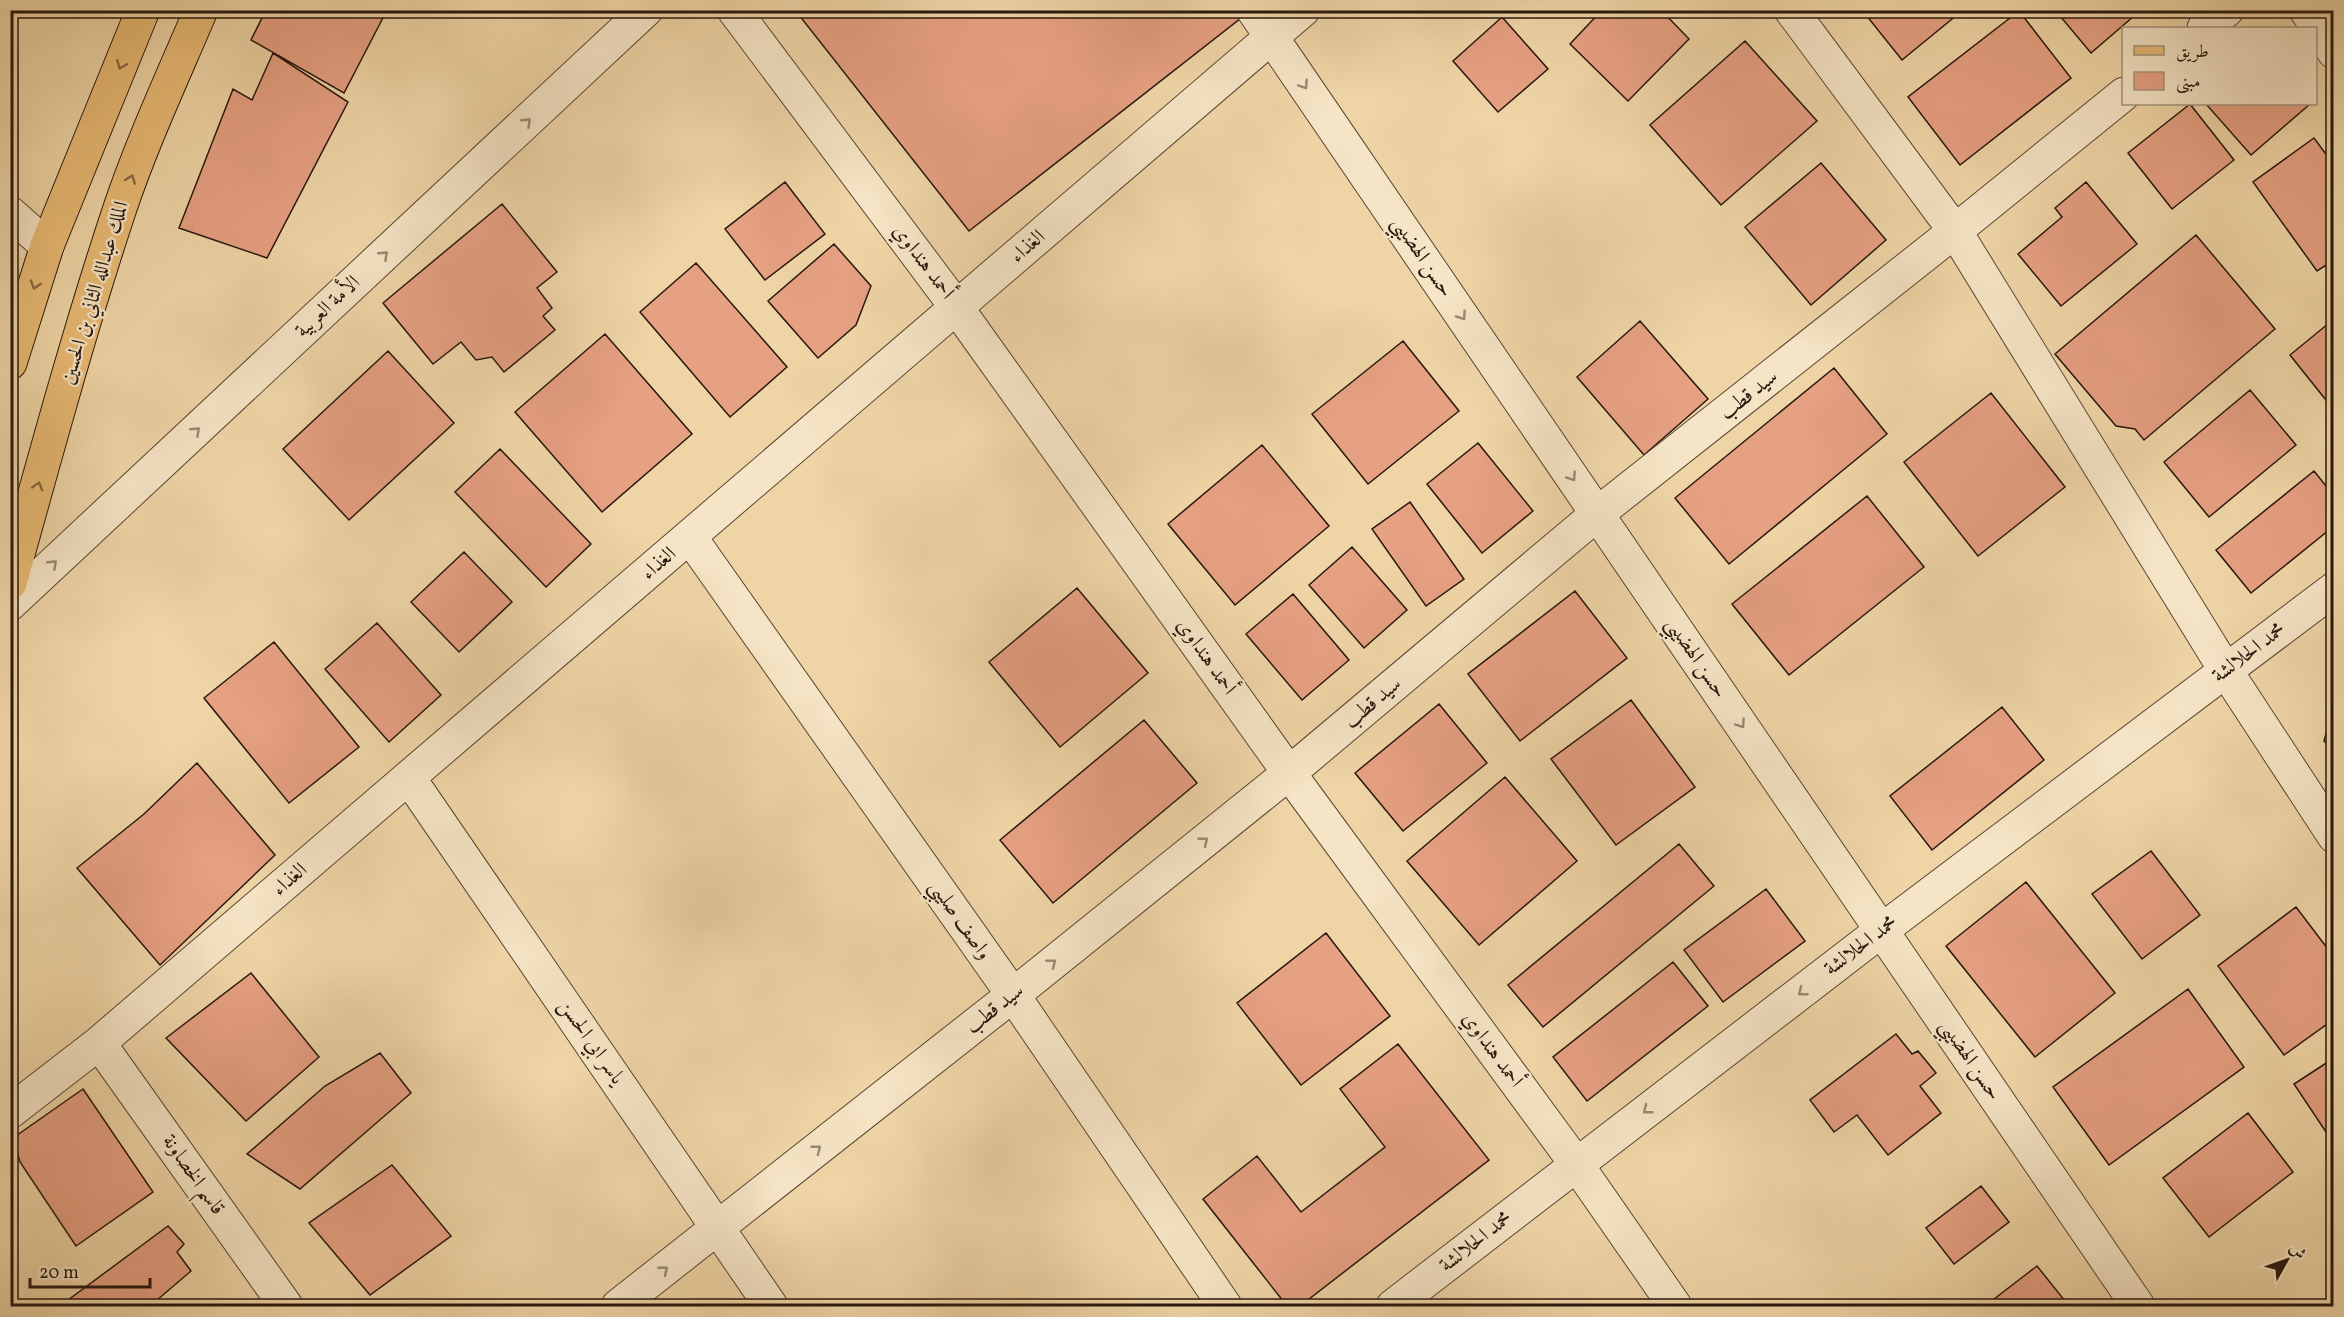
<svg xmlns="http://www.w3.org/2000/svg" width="2344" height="1317" font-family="Vollkorn,Amiri,serif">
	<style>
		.building { fill: #e6a082; stroke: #28170e; stroke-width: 1.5 }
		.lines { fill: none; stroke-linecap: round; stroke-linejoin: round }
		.minor-casing { stroke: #5a4634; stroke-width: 35 }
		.major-casing { stroke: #28170e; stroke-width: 35 }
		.minor { stroke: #f5e4c5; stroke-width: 33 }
		.major { stroke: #e8ba73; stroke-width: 33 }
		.oneway { stroke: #886840 }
		.oneway2 { stroke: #998873 }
		.labels { text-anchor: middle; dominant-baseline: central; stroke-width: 4.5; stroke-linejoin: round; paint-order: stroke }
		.street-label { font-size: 21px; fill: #28170e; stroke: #f5e4c5 }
	</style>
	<rect width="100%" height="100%" fill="#efd5a6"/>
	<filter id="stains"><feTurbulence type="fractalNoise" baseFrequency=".00333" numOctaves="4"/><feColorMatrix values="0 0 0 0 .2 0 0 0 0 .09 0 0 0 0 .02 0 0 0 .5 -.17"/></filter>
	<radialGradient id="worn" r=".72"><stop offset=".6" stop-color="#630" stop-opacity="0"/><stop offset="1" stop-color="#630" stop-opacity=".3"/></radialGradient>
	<path class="building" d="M266,10h121l-43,83 -93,-53z
		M795,10h441l5,8 -272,213z
		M1602,10h59l28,29 -61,62 -58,-57z
		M1862,10h101l-61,50z
		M2055,10h86l-50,43z
		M2019,11l52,67 -111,87 -52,-68z
		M1502,17l46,52 -50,43 -45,-51z
		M1745,41l72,80 -96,84 -71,-80z
		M273,53l75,49 -81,156 -88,-30 54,-139 19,11z
		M2190,104l44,56 -62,49 -44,-56z
		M2206,104h104l-59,51z
		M2314,138l20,27v95l-17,11 -64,-89z
		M1821,163l65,77 -75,65 -66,-78z
		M785,182l40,52 -60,46 -40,-51z
		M2086,182l51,62 -76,62 -43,-52 44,-37 -7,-9z
		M502,204l55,68 -20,16 15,20 -9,8 12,14 -51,42 -12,-15 -16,3 -15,-18 -28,22 -50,-61z
		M2196,235l79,94 -131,111 -9,-11 -19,-3 -61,-72z
		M834,244l37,42 -15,39 -38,33 -50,-57z
		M696,263l91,104 -57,50 -90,-105z
		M2334,319v91l-44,-55z
		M1640,321l68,78 -64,56 -67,-78z
		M605,334l87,100 -90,78 -87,-100z
		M1403,341l56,70 -91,73 -56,-70z
		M388,351l66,72 -105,97 -66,-71z
		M1834,368l53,66 -158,130 -54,-66z
		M2250,390l46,55 -87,72 -45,-55z
		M1991,393l74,94 -87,69 -74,-94z
		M1478,443l55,68 -51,42 -55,-69z
		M1262,445l67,81 -94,79 -67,-81z
		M500,449l91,95 -45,43 -91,-95z
		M2314,471l20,25v30l-83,67 -35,-43z
		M1867,496l57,71 -135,108 -57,-71z
		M1410,502l54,77 -38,27 -54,-77z
		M1352,547l55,63 -43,38 -55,-63z
		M464,552l48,50 -53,50 -48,-50z
		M1077,588l71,85 -88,74 -71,-85z
		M1575,591l52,67 -107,83 -52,-67z
		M1293,594l56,66 -47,40 -56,-66z
		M377,623l64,72 -52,47 -64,-73z
		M274,642l85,105 -70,56 -85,-105z
		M1631,700l64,87 -79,58 -65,-86z
		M1439,704l48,59 -84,68 -48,-58z
		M2002,707l42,53 -112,90 -42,-54z
		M2334,707v43l-10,-9z
		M1144,720l53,63 -144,120 -53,-63z
		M197,763l78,92 -115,110 -83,-97 67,-54z
		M1505,777l72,84 -98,84 -72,-84z
		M1679,844l35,42 -171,141 -35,-42z
		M2151,851l49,64 -58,44 -50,-65z
		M2026,882l89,111 -80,64 -89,-111z
		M1766,889l39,52 -82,61 -39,-52z
		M2296,907l38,50v62l-50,36 -66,-89z
		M1326,933l64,83 -89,69 -64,-82z
		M1673,962l35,44 -121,95 -34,-44z
		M251,973l68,84 -73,64 -80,-83z
		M2188,989l56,78 -135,98 -56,-78z
		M1896,1034l16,20 6,-3 18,22 -16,13 21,27 -53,42 -31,-40 -23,17 -24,-32z
		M1398,1044l91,116 -189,146h-13l-84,-107 54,-43 44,56 84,-65 -45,-58z
		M380,1053l31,40 -111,96 -53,-35 78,-68z
		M2334,1058v86l-40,-60z
		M83,1089l70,103 -77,54 -56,-84 -7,-24z
		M2248,1113l45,59 -84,65 -46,-59z
		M392,1165l59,71 -81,59 -61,-72z
		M1981,1186l28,36 -55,42 -28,-36z
		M168,1226l16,18 -7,8 14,19 -41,35h-90z
		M2037,1266l32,40h-84z"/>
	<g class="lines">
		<defs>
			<path id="minor" d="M734,10l223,298 332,465 288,392 98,141
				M1253,10l885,1296
				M1791,10l164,221 271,440 108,165
				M2306,10l28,42
				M2204,28l23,-18
				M10,213l37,33
				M690,537l323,458 212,311
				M10,604l636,-594
				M409,778l362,528
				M99,1043l187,263
				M10,1112l89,-69 1204,-1033
				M618,1306l395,-311 276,-222 308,-259 358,-283 169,-137
				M1393,1306l489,-376 452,-341"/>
			<path id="major" d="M10,363l37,-117 96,-236
				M10,583c35,-126 69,-252 110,-375 23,-68 53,-132 81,-198"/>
		</defs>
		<use href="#minor" class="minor-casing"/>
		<use href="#major" class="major-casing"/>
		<use href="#minor" class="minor"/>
		<use href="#major" class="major"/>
	</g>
	<defs><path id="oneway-chevron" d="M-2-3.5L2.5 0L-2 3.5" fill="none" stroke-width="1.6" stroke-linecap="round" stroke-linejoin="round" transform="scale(1.5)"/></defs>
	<g class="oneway">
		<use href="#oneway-chevron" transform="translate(121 65) rotate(112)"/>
		<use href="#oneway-chevron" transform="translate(131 179) rotate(-69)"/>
		<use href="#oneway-chevron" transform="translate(35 285) rotate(107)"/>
		<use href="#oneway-chevron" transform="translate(38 486) rotate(-74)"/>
	</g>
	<g class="oneway2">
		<use href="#oneway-chevron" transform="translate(1304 85) rotate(56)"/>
		<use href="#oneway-chevron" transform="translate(527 122) rotate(-43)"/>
		<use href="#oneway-chevron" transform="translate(384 255) rotate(-43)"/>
		<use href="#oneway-chevron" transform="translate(1462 316) rotate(56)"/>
		<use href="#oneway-chevron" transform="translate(196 431) rotate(-43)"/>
		<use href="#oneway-chevron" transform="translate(1572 477) rotate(56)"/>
		<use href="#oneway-chevron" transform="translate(53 564) rotate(-43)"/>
		<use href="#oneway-chevron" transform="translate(1741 724) rotate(56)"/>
		<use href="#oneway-chevron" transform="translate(1204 841) rotate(-39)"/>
		<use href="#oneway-chevron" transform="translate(1052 963) rotate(-39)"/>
		<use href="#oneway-chevron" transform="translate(1802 992) rotate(142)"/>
		<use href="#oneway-chevron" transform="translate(1647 1110) rotate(142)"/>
		<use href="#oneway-chevron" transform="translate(817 1149) rotate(-38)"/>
		<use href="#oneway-chevron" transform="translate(664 1270) rotate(-39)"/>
	</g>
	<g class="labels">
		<g class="street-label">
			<text transform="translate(1028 247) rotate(-41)">الغذاء</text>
			<text transform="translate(1422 257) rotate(56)">حسن الهضيبي</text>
			<text transform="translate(923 262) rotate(53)">أحمد هنداوي</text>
			<text transform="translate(95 293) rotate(-73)">الملك عبدالله الثاني بن الحسين</text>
			<text transform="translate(328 307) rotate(-43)">الأمة العربية</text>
			<text transform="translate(1749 395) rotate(-38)">سيد قطب</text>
			<text transform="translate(659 564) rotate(-41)">الغذاء</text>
			<text transform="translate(2249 653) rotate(-37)">محمد الحلالشة</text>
			<text transform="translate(1206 657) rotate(55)">أحمد هنداوي</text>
			<text transform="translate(1696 658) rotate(56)">حسن الهضيبي</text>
			<text transform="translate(1373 703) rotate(-40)">سيد قطب</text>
			<text transform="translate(290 880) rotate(-41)">الغذاء</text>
			<text transform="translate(960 920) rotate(55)">واصف صليبي</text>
			<text transform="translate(1861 946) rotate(-37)">محمد الحلالشة</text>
			<text transform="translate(995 1009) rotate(-38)">سيد قطب</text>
			<text transform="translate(591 1042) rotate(55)">ياسر ابي الحسن</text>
			<text transform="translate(1492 1050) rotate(54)">أحمد هنداوي</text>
			<text transform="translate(1970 1060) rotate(56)">حسن الهضيبي</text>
			<text transform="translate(193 1175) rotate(55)">قاسم الخصاونة</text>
			<text transform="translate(1476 1242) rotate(-38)">محمد الحلالشة</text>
		</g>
	</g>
	<rect width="2344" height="1317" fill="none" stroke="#efd5a6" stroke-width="36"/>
	<rect x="12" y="12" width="2320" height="1293" fill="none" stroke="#28170e" stroke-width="3"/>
	<rect x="18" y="18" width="2308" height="1281" fill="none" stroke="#28170e" stroke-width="1.5"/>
	<rect x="2122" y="27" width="195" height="78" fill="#f5e4c5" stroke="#a3927c" stroke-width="1.5"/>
	<rect x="2134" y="46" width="30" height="9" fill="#e8ba73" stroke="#a3927c" stroke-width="1.5"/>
	<text x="2176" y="57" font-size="18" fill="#28170e">طريق</text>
	<rect x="2134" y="72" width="30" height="18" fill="#e6a082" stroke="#a3927c" stroke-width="1.5"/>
	<text x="2176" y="87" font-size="18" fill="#28170e">مبنى</text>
	<g transform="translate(2287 1260) rotate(50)" stroke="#f5e4c5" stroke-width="4.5" paint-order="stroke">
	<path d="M0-4.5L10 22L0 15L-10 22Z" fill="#28170e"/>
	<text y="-9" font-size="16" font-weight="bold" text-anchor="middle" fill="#28170e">ش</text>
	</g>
	<path d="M30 1278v9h120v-9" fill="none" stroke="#28170e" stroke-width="3"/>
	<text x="39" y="1278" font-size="18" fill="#28170e" stroke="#f5e4c5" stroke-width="4.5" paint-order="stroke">20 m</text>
	<rect width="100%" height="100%" filter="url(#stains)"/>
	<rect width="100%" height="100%" fill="url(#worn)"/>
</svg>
